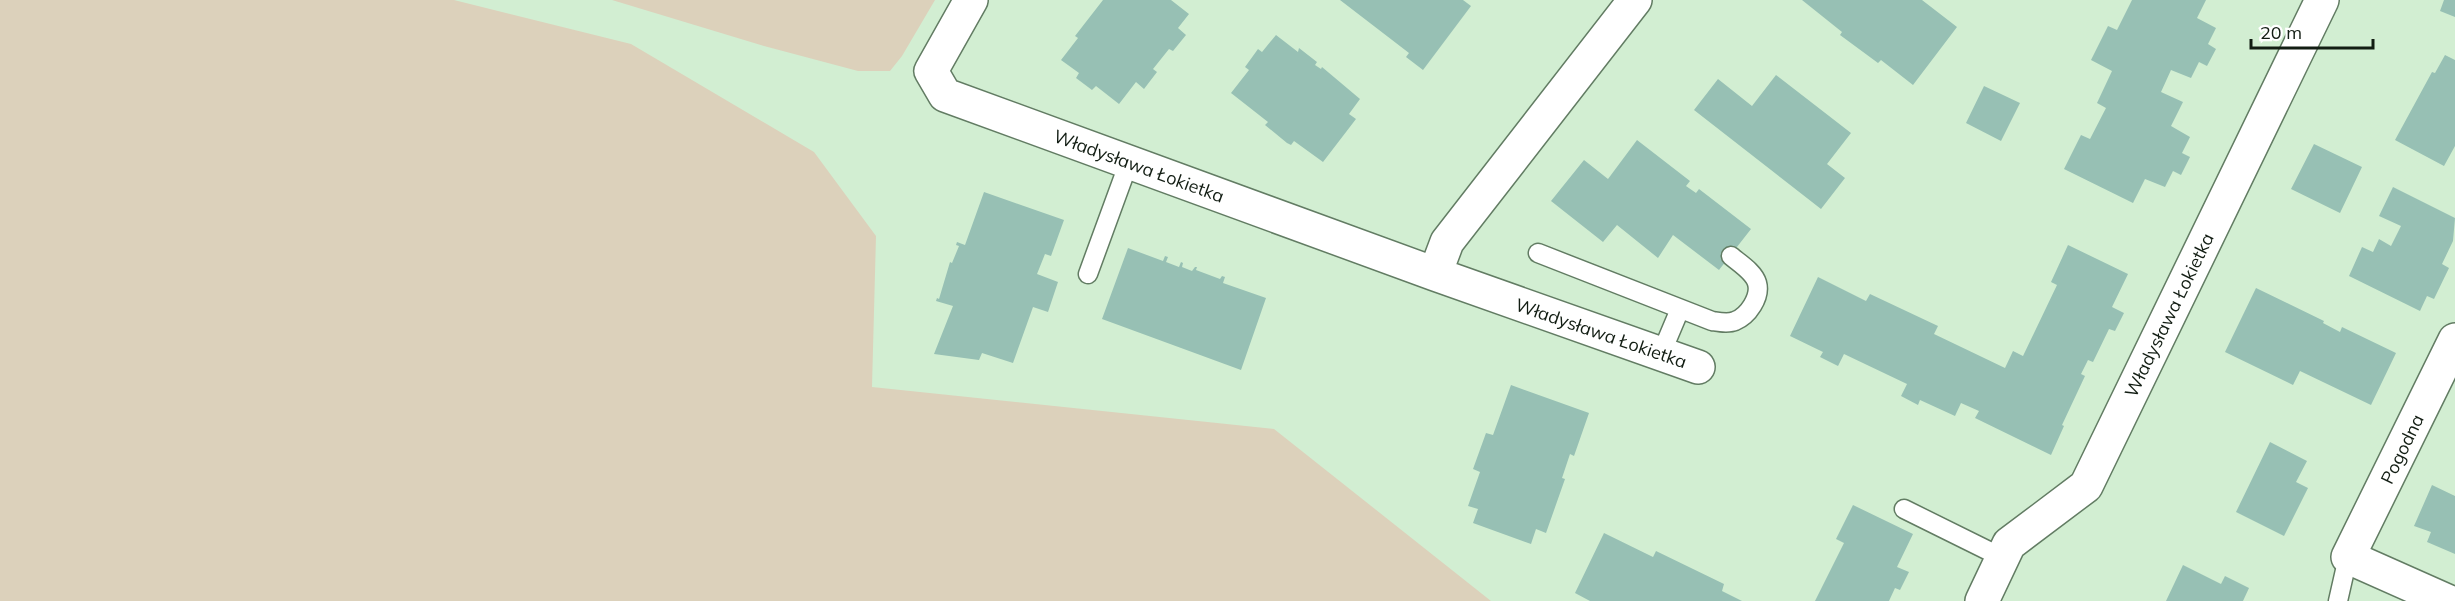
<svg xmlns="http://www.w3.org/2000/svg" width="2455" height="601" font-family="Mulish,sans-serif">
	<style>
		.green { fill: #dcd1bb }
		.building { fill: #97c0b4 }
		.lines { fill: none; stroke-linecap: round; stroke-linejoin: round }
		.lane-casing { stroke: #627c63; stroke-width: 21 }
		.street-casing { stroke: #627c63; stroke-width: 36 }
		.lane { stroke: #fff; stroke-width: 18 }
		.street { stroke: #fff; stroke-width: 33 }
		.labels { text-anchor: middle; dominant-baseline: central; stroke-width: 4.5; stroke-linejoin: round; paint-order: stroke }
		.street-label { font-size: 18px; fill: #121d13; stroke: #fff }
	</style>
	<rect width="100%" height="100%" fill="#d2eed2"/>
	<path class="green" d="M0,0h454l177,44 183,108 62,84 -4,151 402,42 217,172h-1491z
		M612,0h323l-33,56 -12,15h-32l-94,-25z"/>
	<path class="building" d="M1103,0h68l18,14 -11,14 8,7 -13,16 -4,-2 -16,20 4,3 -13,17 -8,-7 -17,22 -23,-18 -4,4 -16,-12 3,-5 -18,-13 17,-22 -3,-2z
		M1340,0h123l8,6 -48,64 -17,-13 3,-4z
		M1802,0h120l35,27 -44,58 -32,-25 -3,3 -38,-28 2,-3z
		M2132,0h74l-9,18 19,10 -8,16 8,5 -9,17 -8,-4 -8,16 -20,-8 -10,22 22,10 -12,24 19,11 -8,16 8,4 -9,18 -8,-4 -8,16 -20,-8 -12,24 -69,-34 17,-34 9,4 16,-31 -9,-5 15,-32 -21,-11 17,-34 9,4z
		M2444,0h11v17l-15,-6z
		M1276,35l22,17 1,-4 18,14 -2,3 6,4 1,-2 38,32 -11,15 7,5 -33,43 -29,-21 -3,4 -4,-2 -22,-18 3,-3 -37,-29 18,-23 -4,-3 13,-18 4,3z
		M2445,55l10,5v86l-11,20 -49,-26 37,-68 3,1z
		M1776,75l75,58 -24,31 18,14 -24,31 -127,-99 24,-31 34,27z
		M1984,86l36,17 -19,38 -35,-18z
		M1637,140l53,41 -4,5 10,7 3,-4 52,40 -32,41 -46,-35 -15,23 -41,-33 -14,17 -52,-41 33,-41 24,19z
		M2314,144l48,23 -22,46 -49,-24z
		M2393,187l62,31 -2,23 -11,23 7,4 -15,31 -7,-3 -7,15 -71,-35 13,-29 11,5 6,-13 12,7 10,-20 -22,-10z
		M984,192l80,28 -13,36 -6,-2 -8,20 21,8 -10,30 -15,-5 -20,56 -31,-10 -3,7 -45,-6 19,-48 -17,-5 1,-3 2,1 11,-37 2,1 7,-17 -3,-1 1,-3 8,3z
		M2068,245l60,29 -16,33 12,6 -9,18 -6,-2 -16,33 -5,-2 -7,14 4,2 -23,49 2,1 -13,29 -76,-37 4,-7 -18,-8 -6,13 -35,-16 -2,5 -17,-9 6,-12 -63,-30 -6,12 -18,-9 3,-5 -33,-16 28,-59 48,24 4,-7 68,32 -4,8 71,34 8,-17 10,5 34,-71 -6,-3z
		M1128,248l35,13 2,-5 3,1 -2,5 13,5 2,-5 2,1 -1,4 10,4 3,-4h2l-1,3 24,9 2,-3 3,1 -2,6 43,15 -25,72 -139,-51z
		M2256,288l68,33 -1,2 17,9 2,-5 54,26 -25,52 -71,-34 -7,14 -68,-33z
		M1511,385l78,28 -15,43 -4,-2 -8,24 3,1 -19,54 -10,-4 -5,15 -58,-21 5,-14 -10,-3 12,-34 -7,-3 13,-36 7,2z
		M2270,442l37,19 -11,21 12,6 -24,48 -48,-24z
		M2432,485l23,11v58l-28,-12 4,-10 -17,-6z
		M1853,505l60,29 -16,33 12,5 -9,18 -5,-2 -6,13h-74l29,-58 -8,-4z
		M1604,533l49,24 3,-6 68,33 -2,7 20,10h-152l-15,-8z
		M2183,565l38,19 4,-8 24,12 -6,13h-77z"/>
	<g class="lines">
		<defs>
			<path id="lane" d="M1538,253l174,68c7,1 16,3 23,0 13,-5 26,-24 22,-38 -3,-11 -18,-20 -26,-27
				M1088,274l41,-112
				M1661,354l19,-45
				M1904,509l99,49
				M2338,601l10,-44"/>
			<path id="street" d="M971,0l-40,71 14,24 490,179 263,93
				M1435,274l12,-32 188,-242
				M1982,601l27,-57 77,-58 236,-486
				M2447,601l-99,-44 107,-217"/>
		</defs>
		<use href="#lane" class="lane-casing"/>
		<use href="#street" class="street-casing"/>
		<use href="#lane" class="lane"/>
		<use href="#street" class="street"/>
	</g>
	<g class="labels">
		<g class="street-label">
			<text transform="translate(1139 166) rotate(20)">Władysława Łokietka</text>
			<text transform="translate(2169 315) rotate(-64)">Władysława Łokietka</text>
			<text transform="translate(1601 333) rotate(19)">Władysława Łokietka</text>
			<text transform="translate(2402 449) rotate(-64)">Pogodna</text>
		</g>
	</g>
	<path d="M2251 39v9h122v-9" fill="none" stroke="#121d13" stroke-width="3"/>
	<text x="2260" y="39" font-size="18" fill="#121d13" stroke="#ffffff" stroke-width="4.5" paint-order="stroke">20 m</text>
</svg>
